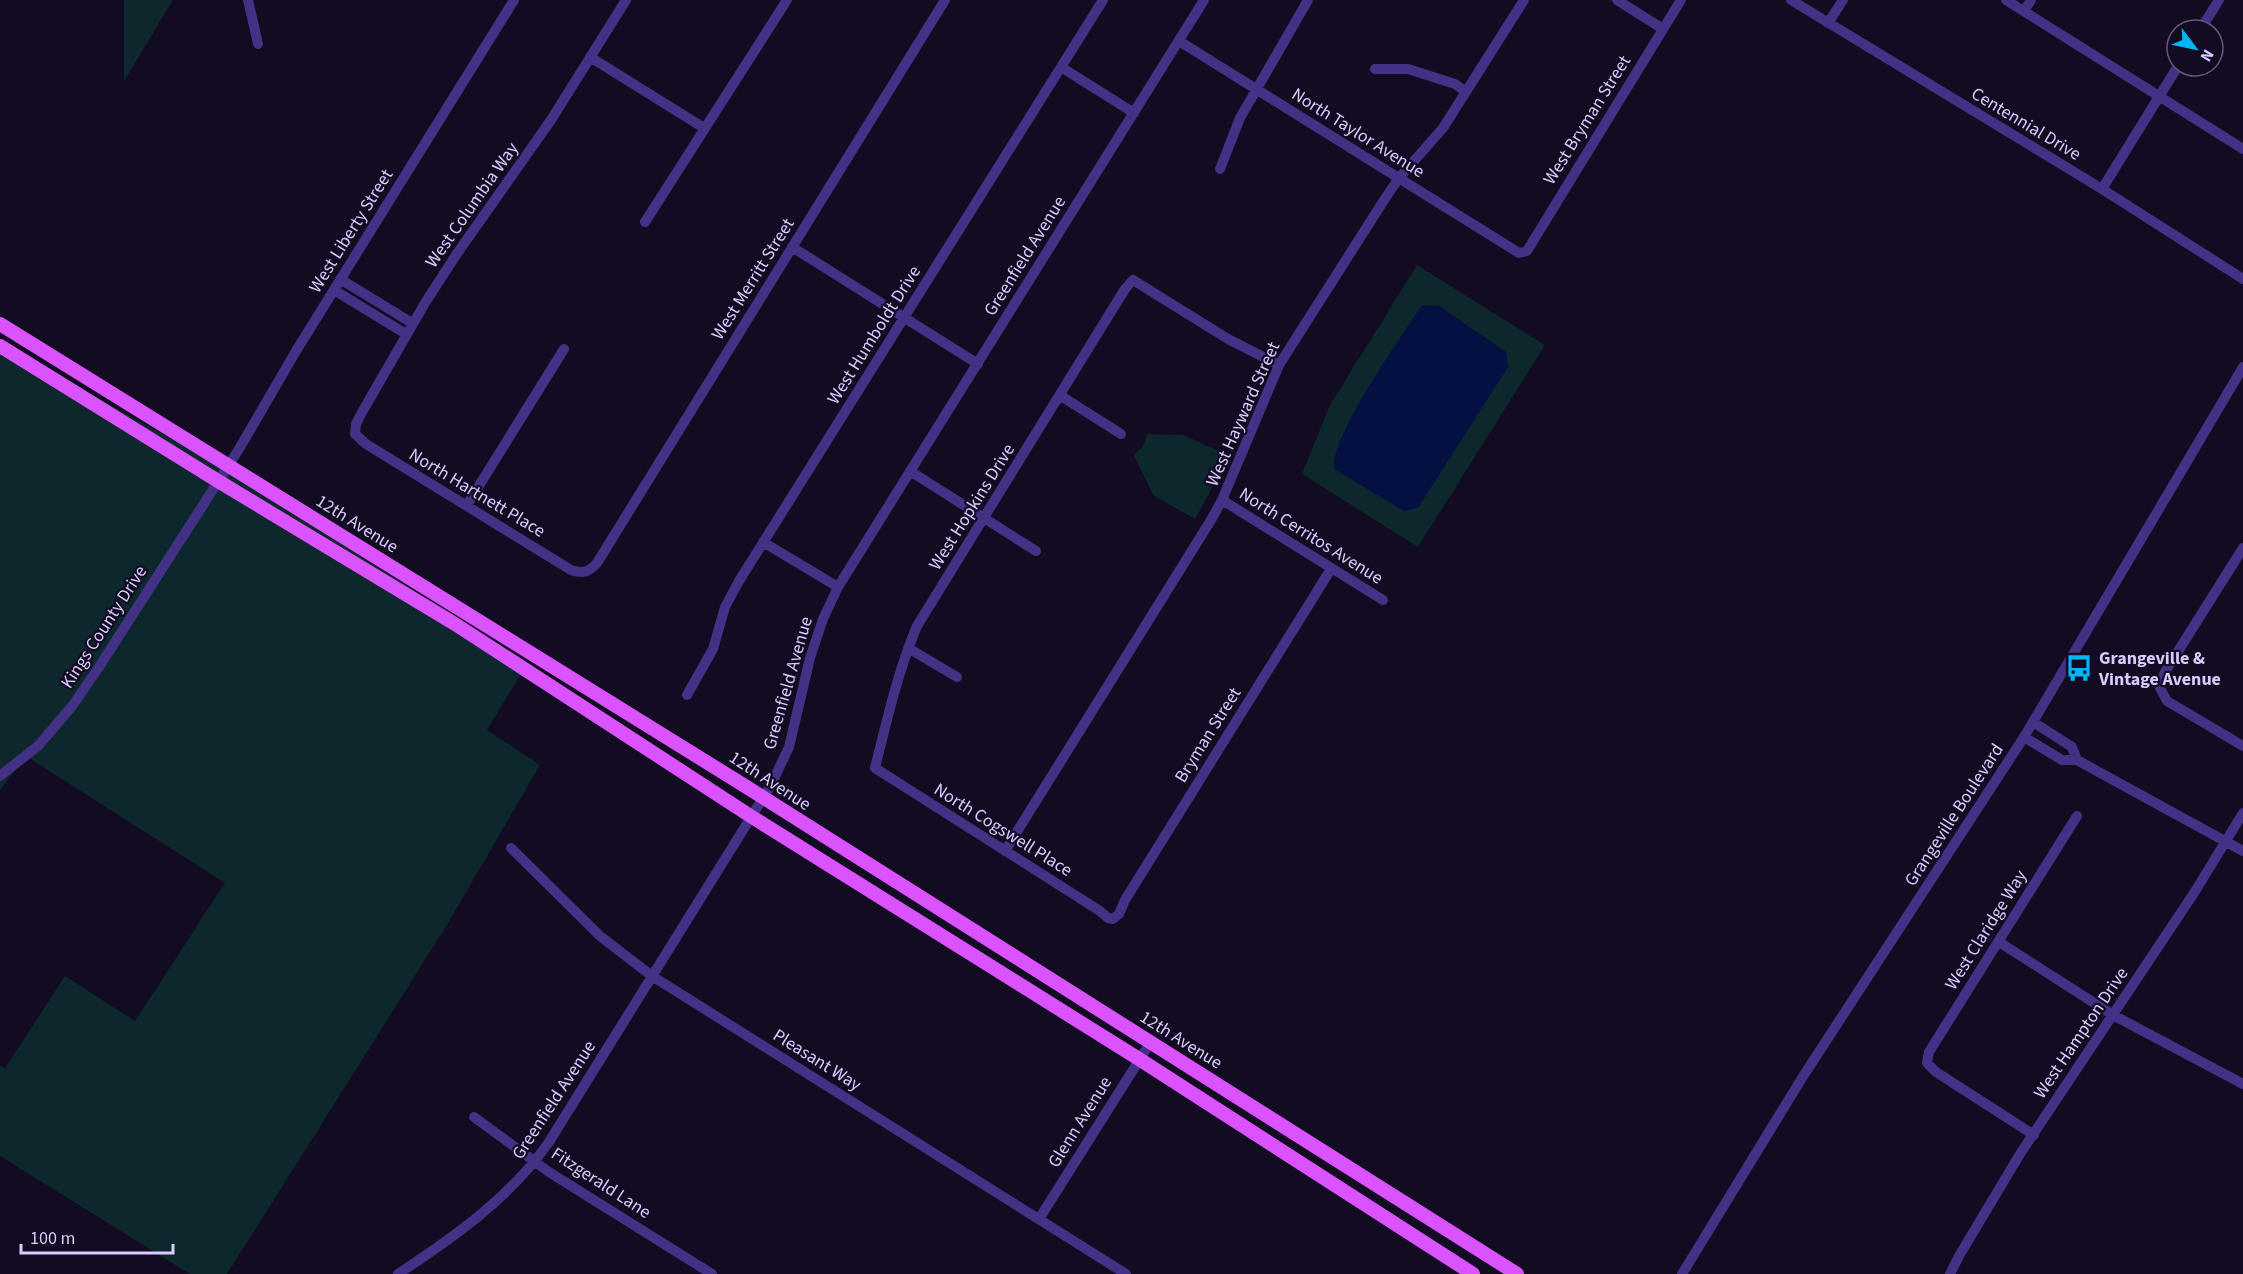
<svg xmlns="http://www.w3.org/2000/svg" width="2243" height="1274" font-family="'Source Sans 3',sans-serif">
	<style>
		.green { fill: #0d282c }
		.water { fill: #041041 }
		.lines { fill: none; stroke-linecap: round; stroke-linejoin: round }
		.minor { stroke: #423185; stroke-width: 10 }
		.major { stroke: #db52ff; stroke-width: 14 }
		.labels { text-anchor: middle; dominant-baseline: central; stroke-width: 4.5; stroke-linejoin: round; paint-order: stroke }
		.street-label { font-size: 18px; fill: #dacbff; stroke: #120b21 }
		.poi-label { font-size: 18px; font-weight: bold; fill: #dacbff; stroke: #120b21; text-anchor: start }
	</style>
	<rect width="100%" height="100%" fill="#120b21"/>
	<path class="green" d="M124,0h49l-49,81z
		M1417,265l128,80 -127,202 -116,-73 28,-69z
		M0,344l231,128 296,192 -40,66 53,35 -93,160 -220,349h-37l-190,-118v-91l5,3 60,-92 70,45 90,-138 -199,-127 -26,34z
		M1147,434l36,1 43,19 -18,42 -13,23 -42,-24 -19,-40 9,-9z"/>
	<path class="water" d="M1422,305l17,1 67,46 2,15 -90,141 -14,3 -70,-42c-3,-34 67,-132 88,-164z"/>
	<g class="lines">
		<path class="minor" d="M248,0l10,44
			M626,0l-75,120 -95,135 -31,48 -64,111 -5,10 -1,10 11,10 205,126c12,4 18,2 26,-7l348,-563
			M1617,0l46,29
			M1791,0l311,189 141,90
			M2006,0l237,149
			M2024,11l7,-11
			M1828,23l15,-23
			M2200,30l19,-30
			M1179,41l340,212 8,-2 154,-251
			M590,57l114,71
			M1061,67l73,46
			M1375,69h33l47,15 11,8
			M1220,169l20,-51 68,-118
			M2102,189l76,-123
			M645,222l142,-222
			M792,247l186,117
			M340,279l72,44
			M334,290l72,44
			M1279,365l-51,-26 -95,-59 -8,9 -208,337c-19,45 -30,94 -42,142l225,143 8,7 5,1 6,-5 6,-14 206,-331
			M1061,396l60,38
			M910,471l126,80
			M1222,500l161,100
			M467,505l97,-156
			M763,542l75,45
			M2243,548l-78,124 -6,14 8,15 76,45
			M908,648l49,29
			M687,695l26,-46 12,-42 14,-26 364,-581
			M2033,722l39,25 5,13
			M2024,737l38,23h15l166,91
			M0,776l39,-31 34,-40 26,-38 140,-218 57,-98 218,-351
			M511,848l89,88 52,40 474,298
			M1005,851l206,-331 11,-20 57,-135 107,-168 13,-19 44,-50 81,-128
			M1999,942l114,73 130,69
			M474,1117l75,55 163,102
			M2034,1135l-98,-63 -9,-9 2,-11 148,-236
			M1039,1219l111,-176
			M398,1274c56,-37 112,-76 151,-132l222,-357 18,-38 21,-89 13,-39 15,-32 366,-587
			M1682,1274l120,-196 222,-341 219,-370
			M1950,1274l9,-18 61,-102 174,-261 49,-80"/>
		<path class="major" d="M0,324l745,462 772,488
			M0,346l218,135 237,143 297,193 387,242 334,215"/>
	</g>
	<defs>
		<symbol id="bus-bare" viewBox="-9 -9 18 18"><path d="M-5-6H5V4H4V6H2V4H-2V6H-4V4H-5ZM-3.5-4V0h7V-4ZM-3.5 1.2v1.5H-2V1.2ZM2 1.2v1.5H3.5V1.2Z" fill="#00b5f6" stroke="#120b21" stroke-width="2.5" paint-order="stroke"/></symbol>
	</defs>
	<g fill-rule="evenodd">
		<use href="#bus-bare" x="2060" y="649" width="38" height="38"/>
	</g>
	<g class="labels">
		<g class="street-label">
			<text transform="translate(1587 120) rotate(-58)">West Bryman Street</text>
			<text transform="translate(2026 124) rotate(31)">Centennial Drive</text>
			<text transform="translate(1358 133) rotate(32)">North Taylor Avenue</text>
			<text transform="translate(472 205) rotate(-55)">West Columbia Way</text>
			<text transform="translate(351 231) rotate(-58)">West Liberty Street</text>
			<text transform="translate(1025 256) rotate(-58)">Greenfield Avenue</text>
			<text transform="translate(753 279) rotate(-58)">West Merritt Street</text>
			<text transform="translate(874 335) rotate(-58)">West Humboldt Drive</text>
			<text transform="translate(1243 414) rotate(-66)">West Hayward Street</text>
			<text transform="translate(477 493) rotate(31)">North Hartnett Place</text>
			<text transform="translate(972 507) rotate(-58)">West Hopkins Drive</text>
			<text transform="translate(357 524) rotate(32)">12th Avenue</text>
			<text transform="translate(1311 536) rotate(32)">North Cerritos Avenue</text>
			<text transform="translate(104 627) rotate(-57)">Kings County Drive</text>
			<text transform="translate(788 683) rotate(-74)">Greenfield Avenue</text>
			<text transform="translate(1208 735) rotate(-58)">Bryman Street</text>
			<text transform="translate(770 781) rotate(33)">12th Avenue</text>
			<text transform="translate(1954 815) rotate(-57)">Grangeville Boulevard</text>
			<text transform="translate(1003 830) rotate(32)">North Cogswell Place</text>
			<text transform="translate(1986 930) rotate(-58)">West Claridge Way</text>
			<text transform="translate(2081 1033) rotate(-56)">West Hampton Drive</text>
			<text transform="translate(1181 1040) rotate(32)">12th Avenue</text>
			<text transform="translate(817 1060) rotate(32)">Pleasant Way</text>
			<text transform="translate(554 1100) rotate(-57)">Greenfield Avenue</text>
			<text transform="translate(1080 1122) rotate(-58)">Glenn Avenue</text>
			<text transform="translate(601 1183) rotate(33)">Fitzgerald Lane</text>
		</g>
		<g class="poi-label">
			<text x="2099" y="658">Grangeville &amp;<tspan x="2099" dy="21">Vintage Avenue</tspan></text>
		</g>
	</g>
	<g transform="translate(2195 48) rotate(122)"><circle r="28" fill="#120b21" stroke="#62587a" stroke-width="1.5"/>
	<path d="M0-4.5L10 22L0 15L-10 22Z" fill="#00b5f6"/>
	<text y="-9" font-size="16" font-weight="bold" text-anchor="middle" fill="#dacbff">N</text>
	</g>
	<path d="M21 1244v9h152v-9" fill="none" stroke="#dacbff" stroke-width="3"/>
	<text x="30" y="1244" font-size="18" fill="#dacbff" stroke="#120b21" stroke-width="4.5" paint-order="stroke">100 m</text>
</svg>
